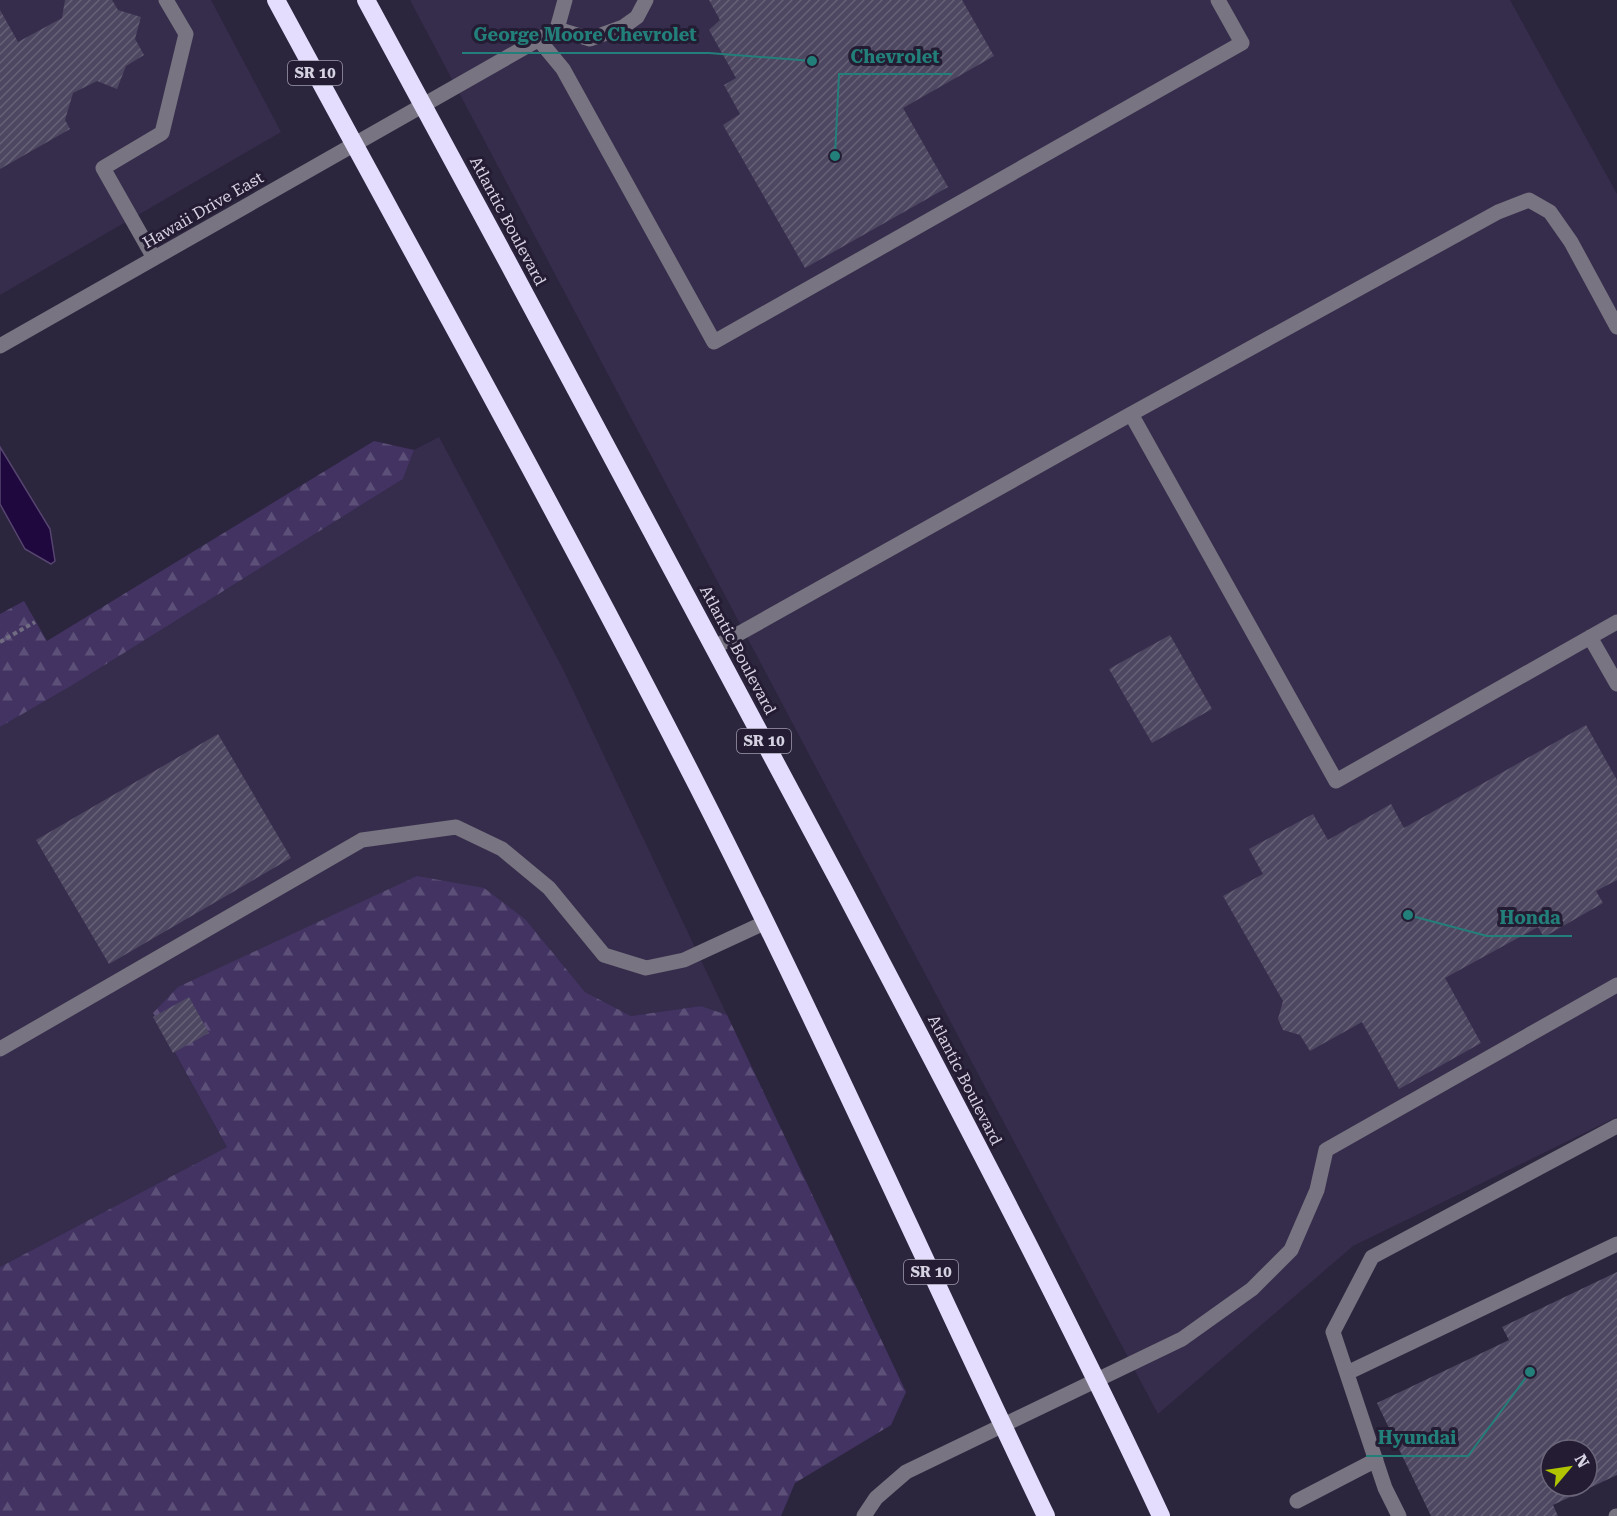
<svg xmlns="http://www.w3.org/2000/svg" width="1617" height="1516" font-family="'Roboto Serif',serif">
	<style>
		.built { fill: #362d4c }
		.forest { fill: url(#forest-firs) }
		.water { fill: #1f083e; stroke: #56456f; stroke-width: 1.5 }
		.building { fill: url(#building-hatch); fill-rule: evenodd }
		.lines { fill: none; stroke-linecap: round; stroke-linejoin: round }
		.path { stroke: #706b80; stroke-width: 4; stroke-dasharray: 4.5 3; stroke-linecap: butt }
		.minor { stroke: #787481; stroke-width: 15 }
		.highway { stroke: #e5ddfd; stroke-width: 18 }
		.labels { text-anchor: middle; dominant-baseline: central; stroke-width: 6; stroke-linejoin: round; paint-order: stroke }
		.shield { fill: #231c33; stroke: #a09bae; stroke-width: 1.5 }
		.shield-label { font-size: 15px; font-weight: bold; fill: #d6d2e2 }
		.street-label { font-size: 16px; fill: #d6d2e2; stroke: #231c33 }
		.leader { fill: none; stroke: #237f7a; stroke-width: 2 }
		.callout-dot { fill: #237f7a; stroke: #231c33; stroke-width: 2 }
		.callout-label { font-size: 18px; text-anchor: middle; font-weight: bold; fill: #237f7a; stroke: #231c33; stroke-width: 6; stroke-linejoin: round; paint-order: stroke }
	</style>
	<defs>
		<pattern id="forest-firs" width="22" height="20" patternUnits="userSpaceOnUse" patternTransform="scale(1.5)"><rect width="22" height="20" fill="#423362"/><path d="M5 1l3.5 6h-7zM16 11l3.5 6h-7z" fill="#5d5078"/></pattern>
		<pattern id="building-hatch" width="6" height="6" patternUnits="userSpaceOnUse" patternTransform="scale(1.5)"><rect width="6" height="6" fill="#4e4761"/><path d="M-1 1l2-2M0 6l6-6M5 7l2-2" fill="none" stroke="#676177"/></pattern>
	</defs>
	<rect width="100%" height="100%" fill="#2c253e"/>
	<path class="built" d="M0,0h211l70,132 -281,163z
		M410,0h1100l107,194v923l-264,129 -195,168z
		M439,437l124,232 164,346 -26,-9 -70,10 -46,-24 -59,-72 -373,94 74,133 -227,120v-540l71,-41 332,-207 11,-29z"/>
	<path class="forest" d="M374,441l40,9 -11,29 -332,207 -71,41v-113l24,-13 23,40z
		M417,876l67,12 42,32 59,72 46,24 70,-10 26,9 179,377 -15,33 -96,58 -14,33h-781v-249l227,-120 -74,-134 25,-26z"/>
	<path class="water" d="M0,447l50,82 5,32 -4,3 -26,-15 -25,-45z"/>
	<path class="building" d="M65,0h47l6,10 23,7 -6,22 9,16 -18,11 -9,23 -20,-8 -24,12 -8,27 5,9 -70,40v-159l18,32 44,-24z
		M709,0h253l32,56 -91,52 45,79 -143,81 -82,-143 17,-11 -16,-29 12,-7 -27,-48 11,-10z
		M1170,635l42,74 -60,34 -43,-74z
		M1586,725l31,55v100l-21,11 7,12 -59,34 -6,-10 -93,51 36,65 -82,46 -37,-67 -52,29 -10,-16 -17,-5 -5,-11 5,-18 -60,-105 40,-22 -14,-25 64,-35 15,26 63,-36 13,24z
		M218,734l73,124 -182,106 -73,-124z
		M189,997l20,36 -36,20 -20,-36z
		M1617,1272v203l-64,30 5,11h-127l-54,-113 132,-63 -7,-13zM1551,1450h36v36h-36z"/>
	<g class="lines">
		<path class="path" d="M0,642l35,-20"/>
		<path class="minor" d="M557,29l8,-29
			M539,40l24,29 151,273 528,-299 -24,-43
			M154,258l-51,-90 59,-35 24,-99 -20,-34
			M0,346l557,-317 33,10 33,-12 14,-10 9,-17
			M1131,414l367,-202 31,-12 21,12 21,30 46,85
			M1590,637l27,47
			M715,647l416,-233 205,367 281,-159
			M0,1049l362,-209 94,-13 46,22 47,39 55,67 42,13 38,-8 80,-37
			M1347,1373l270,-129
			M1297,1501l79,-41
			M864,1516l12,-18 30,-26 276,-133 70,-50 39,-39 26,-60 9,-40 291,-165
			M1399,1516l-14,-28 -52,-156 39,-75 245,-131
			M1616,1516h1"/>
		<path class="highway" d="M276,0c141,261 285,519 420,783 123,241 233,489 350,733
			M366,0c160,295 319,591 476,887 109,208 220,416 319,629"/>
	</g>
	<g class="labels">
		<g class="shield">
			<rect x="288" y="61" width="54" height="24" rx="4.5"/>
			<rect x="737" y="729" width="54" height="24" rx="4.5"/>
			<rect x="904" y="1260" width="54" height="24" rx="4.5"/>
		</g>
		<g class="shield-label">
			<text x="315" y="73">SR 10</text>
			<text x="764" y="741">SR 10</text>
			<text x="931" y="1272">SR 10</text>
		</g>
		<g class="street-label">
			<text transform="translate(203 210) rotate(-30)">Hawaii Drive East</text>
			<text transform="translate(508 221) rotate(62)">Atlantic Boulevard</text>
			<text transform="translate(738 650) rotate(62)">Atlantic Boulevard</text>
			<text transform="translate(965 1080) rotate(63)">Atlantic Boulevard</text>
		</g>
	</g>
	<path class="leader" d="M812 61L709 53H462M835 156L839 74H952M1408 915L1487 936H1572M1530 1372L1468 1456H1366"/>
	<g class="callout-dot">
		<circle cx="812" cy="61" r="6"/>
		<circle cx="835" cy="156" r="6"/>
		<circle cx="1408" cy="915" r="6"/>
		<circle cx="1530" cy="1372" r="6"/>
	</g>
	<g class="callout-label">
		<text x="585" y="41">George Moore Chevrolet</text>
		<text x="895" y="63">Chevrolet</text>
		<text x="1530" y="924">Honda</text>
		<text x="1417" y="1444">Hyundai</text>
	</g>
	<g transform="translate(1569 1468) rotate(61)"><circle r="28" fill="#231c33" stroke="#6b6579" stroke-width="1.5"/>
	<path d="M0-4.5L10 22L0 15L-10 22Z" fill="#b0c500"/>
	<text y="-9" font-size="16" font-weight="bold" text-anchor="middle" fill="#d6d2e2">N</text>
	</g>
</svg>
